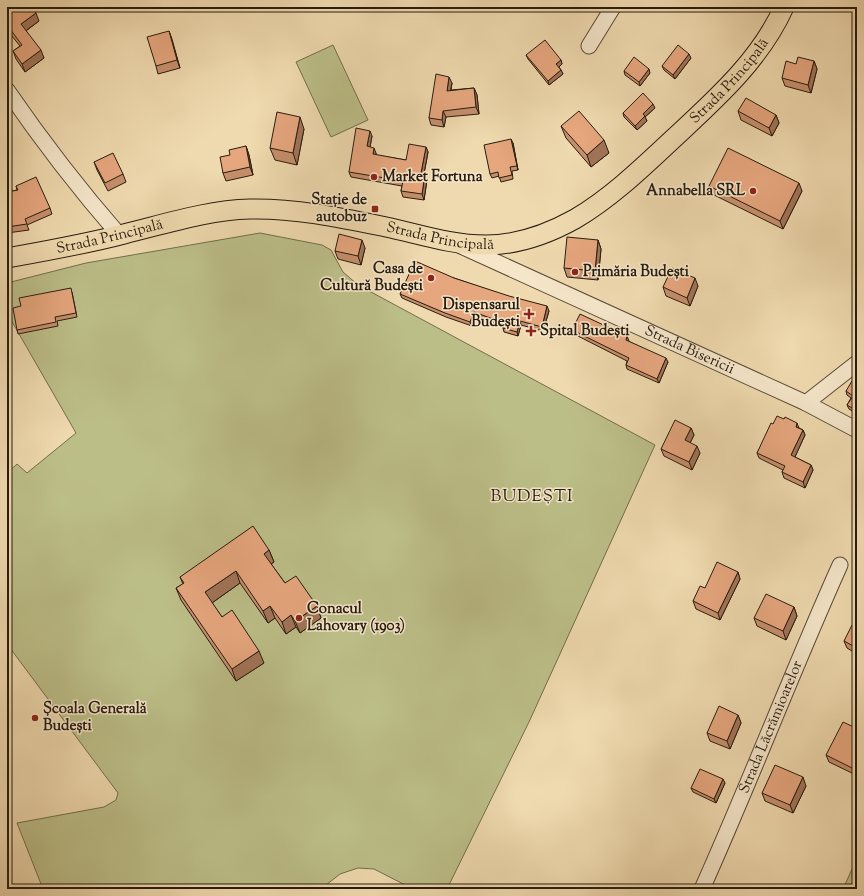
<svg xmlns="http://www.w3.org/2000/svg" width="864" height="896" font-family="'Sorts Mill Goudy',serif">
	<style>
		.green { fill: #bcbe88; stroke: #726d4c }
		.lines { fill: none; stroke-linecap: round; stroke-linejoin: round }
		.minor-casing { stroke: #5a4b38; stroke-width: 17 }
		.major-casing { stroke: #281c10; stroke-width: 21 }
		.minor { stroke: #f5e6ca; stroke-width: 15 }
		.major { stroke: #efd9ae; stroke-width: 19 }
		.wall { fill: #c68f6c; stroke: #281c10 }
		.shaded-wall { fill: #a17458; stroke: #281c10 }
		.building { fill: #e6a67e; stroke: #281c10 }
		.poi-dot { fill: #8f2418; stroke: #f5e6ca; stroke-width: 1.5 }
		.labels { text-anchor: middle; dominant-baseline: central; stroke-width: 3; stroke-linejoin: round; paint-order: stroke }
		.street-label { font-size: 15px; fill: #281c10; stroke: #f5e6ca }
		.poi-label { font-size: 15px; font-weight: bold; fill: #281c10; stroke: #f5e6ca; text-anchor: start }
		.quarter-label { font-size: 17px; letter-spacing: 1px; fill: #281c10; stroke: #f5e6ca }
	</style>
	<rect width="100%" height="100%" fill="#efd9ae"/>
	<filter id="stains"><feTurbulence type="fractalNoise" baseFrequency=".005" numOctaves="4"/><feColorMatrix values="0 0 0 0 .2 0 0 0 0 .09 0 0 0 0 .02 0 0 0 .5 -.17"/></filter>
	<radialGradient id="worn" r=".72"><stop offset=".6" stop-color="#630" stop-opacity="0"/><stop offset="1" stop-color="#630" stop-opacity=".3"/></radialGradient>
	<path class="green" d="M333,45l35,75 -37,17 -35,-75z
		M260,233l62,12 9,5 12,22 15,13 297,160 -126,277 -82,167h-34l-39,-20 -16,-1 -18,6 -19,15h-278l-26,-66 87,-16 12,-7 2,-7 -111,-149v-171l10,-9 10,9 49,-40 -69,-120v-30l79,-20z
		M857,858v31h-14z"/>
	<g class="lines">
		<defs>
			<g id="minor">
				<path d="M589,46l24,-39"/>
				<path d="M7,90c35,51 72,99 113,146"/>
				<path id="s1" d="M461,246l345,157 51,27"/>
				<path d="M806,403l51,-40"/>
				<path id="s2" d="M702,889c48,-107 90,-217 138,-324"/>
			</g>
			<g id="major">
				<path id="s3" d="M7,258c39,-7 79,-14 117,-24 41,-10 84,-24 126,-25 45,-1 92,9 136,18 33,7 65,18 100,18 30,0 62,-11 89,-26 36,-21 68,-52 99,-81 42,-39 86,-78 110,-131"/>
			</g>
		</defs>
		<use href="#minor" class="minor-casing"/>
		<use href="#major" class="major-casing"/>
		<use href="#minor" class="minor"/>
		<use href="#major" class="major"/>
	</g>
	<path class="wall" d="M7,11l32,10 -13,10 18,27 -19,14 -9,-13 -3,-8 7,-5 -13,-16z
		M169,31l11,37 -22,6 -2,-8z
		M526,55l35,5 1,4 -3,3 2,3 2,4 -14,11 -21,-26z
		M691,58l-16,21 -11,-9 -2,-4z
		M814,61l3,8 -6,24 -26,-7 -3,-8 14,-14z
		M624,71l26,2 -10,13 -15,-11z
		M452,83l-1,7 23,-2 3,7 2,19 -33,3 -2,10 -13,-2 -2,-7z
		M655,108l-10,9 2,4 -10,9 -13,-13 -1,-4z
		M738,111l38,4 3,8 -7,13 -31,-16z
		M561,126l48,27 -18,14 -25,-29z
		M304,129l-7,36 -22,-5 -5,-12z
		M372,136l-2,11 6,6v2l30,5 20,-13 2,5 -4,22h1l2,6 -3,20 -21,-3 -2,-6 1,-5 -51,-9 -2,-5z
		M513,143l5,27 -6,1 1,8 -12,3 -2,-6 -7,2 -2,-4z
		M246,146l3,9 4,20 -27,6 -3,-8 7,-18z
		M94,162l29,12 3,8 -18,9 -11,-21z
		M16,186l34,22 2,6 -25,11 2,5 -22,3v-41l10,-2z
		M709,186l93,5 -19,38 -71,-35z
		M598,240l3,9 -3,31 -31,-3 -3,-9z
		M365,248l-4,17 -23,-6 -3,-8z
		M454,278l95,33 -6,20 -22,-6 -3,11 -14,-4 -1,-4 1,-2 -29,-10 -3,10 -26,-9 -44,-19 -2,-4z
		M698,286l-8,20 -24,-10 -3,-9z
		M72,292l5,25 -20,4 1,5 -40,8 -1,-4z
		M572,330l57,11h-1l40,21 -9,21 -32,-14 -1,-4 1,-4 -53,-27z
		M857,384v30l-8,-5 -2,-4 4,-7 -4,-3 -1,-4z
		M773,424l26,4 4,2 2,5 -10,22 16,8 2,5 -8,18 -21,-10 -2,-6 1,-2 -24,-12 -2,-5z
		M691,428l3,7 -4,8 10,10 -8,17 -28,-14 -3,-7z
		M269,550l5,12 -3,2 14,19 32,23 4,12 -21,15 -4,-6 -10,7 -11,-16 -7,5 -28,-40 -28,20 10,14 42,46 -28,18 -55,-81 -5,-12 7,-4 -3,-7z
		M738,572l2,7 -20,41 -24,-11 -3,-8 12,-13z
		M794,607l3,9 -11,24 -29,-14 -3,-8z
		M857,627v27l-10,-6 -3,-7z
		M738,715l3,8 -11,26 -20,-8 -3,-8z
		M857,726v43l-3,5 -25,-12 -3,-7 30,-27z
		M725,783l-9,20 -23,-11 -2,-4z
		M806,786l-13,27 -28,-12 -3,-8z"/>
	<path class="shaded-wall" d="M36,13l3,8 -15,11 -3,-8z
		M169,31l3,8 8,29 -3,-8z
		M41,50l3,8 -19,14 -3,-8z
		M689,54l2,4 -16,21 -2,-4z
		M561,60l1,4 -4,4 -2,-4z
		M814,61l3,8 -6,24 -3,-8z
		M649,69l1,4 -10,13 -1,-4z
		M561,70l2,4 -14,11 -1,-4z
		M449,77l3,6 -3,15 -2,-7z
		M474,88l3,7 2,19 -3,-7z
		M653,104l2,4 -10,9 2,4 -10,9 -2,-4 8,-12z
		M443,111l3,6 -2,10 -2,-7z
		M776,115l3,8 -7,13 -3,-8z
		M300,117l4,12 -7,36 -4,-12z
		M370,131l2,5 -3,16 -2,-6z
		M511,139l2,4 5,27 -1,-4z
		M604,140l5,13 -18,14 -4,-12z
		M246,146l3,9 4,20 -3,-8z
		M426,147l2,5 -5,27 -2,-6z
		M374,148l2,5 -1,7 -2,-6z
		M425,174l2,6 -3,20 -2,-6z
		M799,183l3,8 -19,38 -3,-8z
		M362,240l3,8 -4,17 -3,-9z
		M598,240l3,9 -3,31 -3,-9z
		M695,278l3,8 -8,20 -3,-8z
		M547,306l2,5 -6,20 -1,-4z
		M474,312l1,4 -3,10 -2,-4z
		M520,321l1,4 -3,11 -1,-4z
		M627,336l2,5 -2,3 -1,-4z
		M666,358l2,4 -9,21 -2,-4z
		M797,423l2,5 -3,-1z
		M691,428l3,7 -6,12 -3,-7z
		M803,430l2,5 -12,26 -2,-6z
		M697,446l3,7 -8,17 -3,-8z
		M811,465l2,5 -8,18 -2,-6z
		M269,550l5,12 -6,4 -4,-12z
		M236,571l4,12 -31,22 -4,-13z
		M738,572l2,7 -20,41 -2,-7z
		M270,606l5,12 -7,5 -5,-12z
		M317,606l4,12 -21,15 -5,-12z
		M794,607l3,9 -11,24 -3,-9z
		M291,615l5,12 -10,7 -4,-12z
		M259,651l5,12 -28,18 -4,-12z
		M738,715l3,8 -11,26 -3,-8z
		M857,757v12l-3,5 -2,-6z
		M803,777l3,9 -13,27 -3,-8z
		M723,779l2,4 -9,20 -2,-4z"/>
	<path class="building" d="M12,7h20l4,6 -15,11 20,26 -19,14 -9,-13 9,-6 -15,-20v-14z
		M169,31l8,29 -21,6 -9,-29z
		M545,40l16,20 -5,4 5,6 -13,11 -22,-26z
		M678,45l11,9 -16,21 -11,-9z
		M634,57l15,12 -10,13 -15,-11z
		M798,57l16,4 -6,24 -26,-7 4,-17 10,3z
		M436,74l13,3 -2,14 27,-3 2,19 -33,4 -1,9 -13,-2z
		M643,93l10,11 -10,10 2,2 -10,10 -12,-13z
		M746,98l30,17 -7,13 -31,-17z
		M579,111l25,29 -17,15 -26,-29z
		M277,112l23,5 -7,36 -23,-5z
		M356,128l14,3 -3,15 7,2 -1,6 33,6 3,-16 17,3 -5,26 4,1 -3,20 -21,-3 2,-10 -54,-9z
		M511,139l6,27 -7,1 2,8 -13,3 -1,-6 -8,2 -6,-29z
		M246,146l4,21 -27,6 -3,-16 10,-2 -1,-5z
		M728,148l71,35 -19,38 -71,-35z
		M113,153l10,21 -18,9 -11,-21z
		M36,177l14,31 -25,11 2,5 -20,3v-35l11,-2 -2,-4z
		M339,234l23,6 -4,16 -23,-5z
		M567,237l31,3 -3,31 -31,-3z
		M415,261l39,17 55,18 38,10 -5,21 -22,-6 -3,11 -14,-4 1,-5 -30,-11 -4,10 -25,-9 -45,-19z
		M672,268l23,10 -8,20 -24,-11z
		M71,288l5,25 -21,4 1,5 -39,8 -4,-22 8,-2 -2,-8z
		M580,314l47,22 -1,4 40,18 -9,21 -31,-14 3,-7 -57,-28z
		M852,381l5,3v27l-10,-6 6,-9 -7,-5z
		M777,416l7,3 1,-2 12,6 -1,4 7,3 -12,25 20,10 -8,17 -21,-10 3,-6 -28,-13 14,-30 2,1z
		M675,420l16,8 -6,12 12,6 -8,16 -28,-13z
		M253,526l16,24 -5,4 21,29 11,-7 21,30 -22,15 -4,-6 -9,7 -12,-16 -7,5 -27,-40 -31,21 17,25 10,-7 27,41 -27,18 -56,-81 8,-5 -4,-6z
		M717,562l21,10 -20,41 -25,-12 7,-15 5,2z
		M766,594l28,13 -11,24 -29,-13z
		M852,625l5,2v21l-13,-7z
		M719,706l19,9 -11,26 -20,-8z
		M843,722l13,6 1,-2v31l-5,11 -26,-13z
		M775,765l28,12 -13,28 -28,-12z
		M700,769l23,10 -9,20 -23,-11z
		M632,887l5,2h-6z"/>
	<g class="poi-dot">
		<circle cx="374" cy="177" r="4"/>
		<circle cx="753" cy="191" r="4"/>
		<rect x="371" y="205" width="8" height="8" rx="2"/>
		<circle cx="575" cy="272" r="4"/>
		<circle cx="431" cy="278" r="4"/>
		<path d="M527 308h4v4h4v4h-4v4h-4v-4h-4v-4h4z"/>
		<path d="M529 325h4v4h4v4h-4v4h-4v-4h-4v-4h4z"/>
		<circle cx="299" cy="618" r="4"/>
		<circle cx="35" cy="718" r="4"/>
	</g>
	<g class="labels">
		<g class="street-label">
			<text stroke="none"><textPath href="#s3" startOffset="789">Strada Principală</textPath></text>
			<text stroke="none"><textPath href="#s3" startOffset="441">Strada Principală</textPath></text>
			<text stroke="none"><textPath href="#s3" startOffset="105">Strada Principală</textPath></text>
			<text stroke="none"><textPath href="#s1" startOffset="251">Strada Bisericii</textPath></text>
			<text stroke="none"><textPath href="#s2" startOffset="176">Strada Lăcrămioarelor</textPath></text>
		</g>
		<g class="poi-label">
			<text x="382" y="177">Market Fortuna</text>
			<text x="745" y="191" text-anchor="end">Annabella SRL</text>
			<text x="367" y="200" text-anchor="end">Stație de<tspan x="367" dy="17">autobuz</tspan></text>
			<text x="423" y="269" text-anchor="end">Casa de<tspan x="423" dy="17">Cultură Budești</tspan></text>
			<text x="583" y="272">Primăria Budești</text>
			<text x="520" y="305" text-anchor="end">Dispensarul<tspan x="520" dy="17">Budești</tspan></text>
			<text x="540" y="331">Spital Budești</text>
			<text x="307" y="609">Conacul<tspan x="307" dy="17">Lahovary (1903)</tspan></text>
			<text x="43" y="709">Școala Generală<tspan x="43" dy="17">Budești</tspan></text>
		</g>
		<g class="quarter-label">
			<text x="532" y="497">BUDEȘTI</text>
		</g>
	</g>
	<rect width="864" height="896" fill="none" stroke="#efd9ae" stroke-width="24"/>
	<rect x="8" y="8" width="848" height="880" fill="none" stroke="#281c10" stroke-width="2"/>
	<rect x="12" y="12" width="840" height="872" fill="none" stroke="#281c10"/>
	<rect width="100%" height="100%" filter="url(#stains)"/>
	<rect width="100%" height="100%" fill="url(#worn)"/>
</svg>
